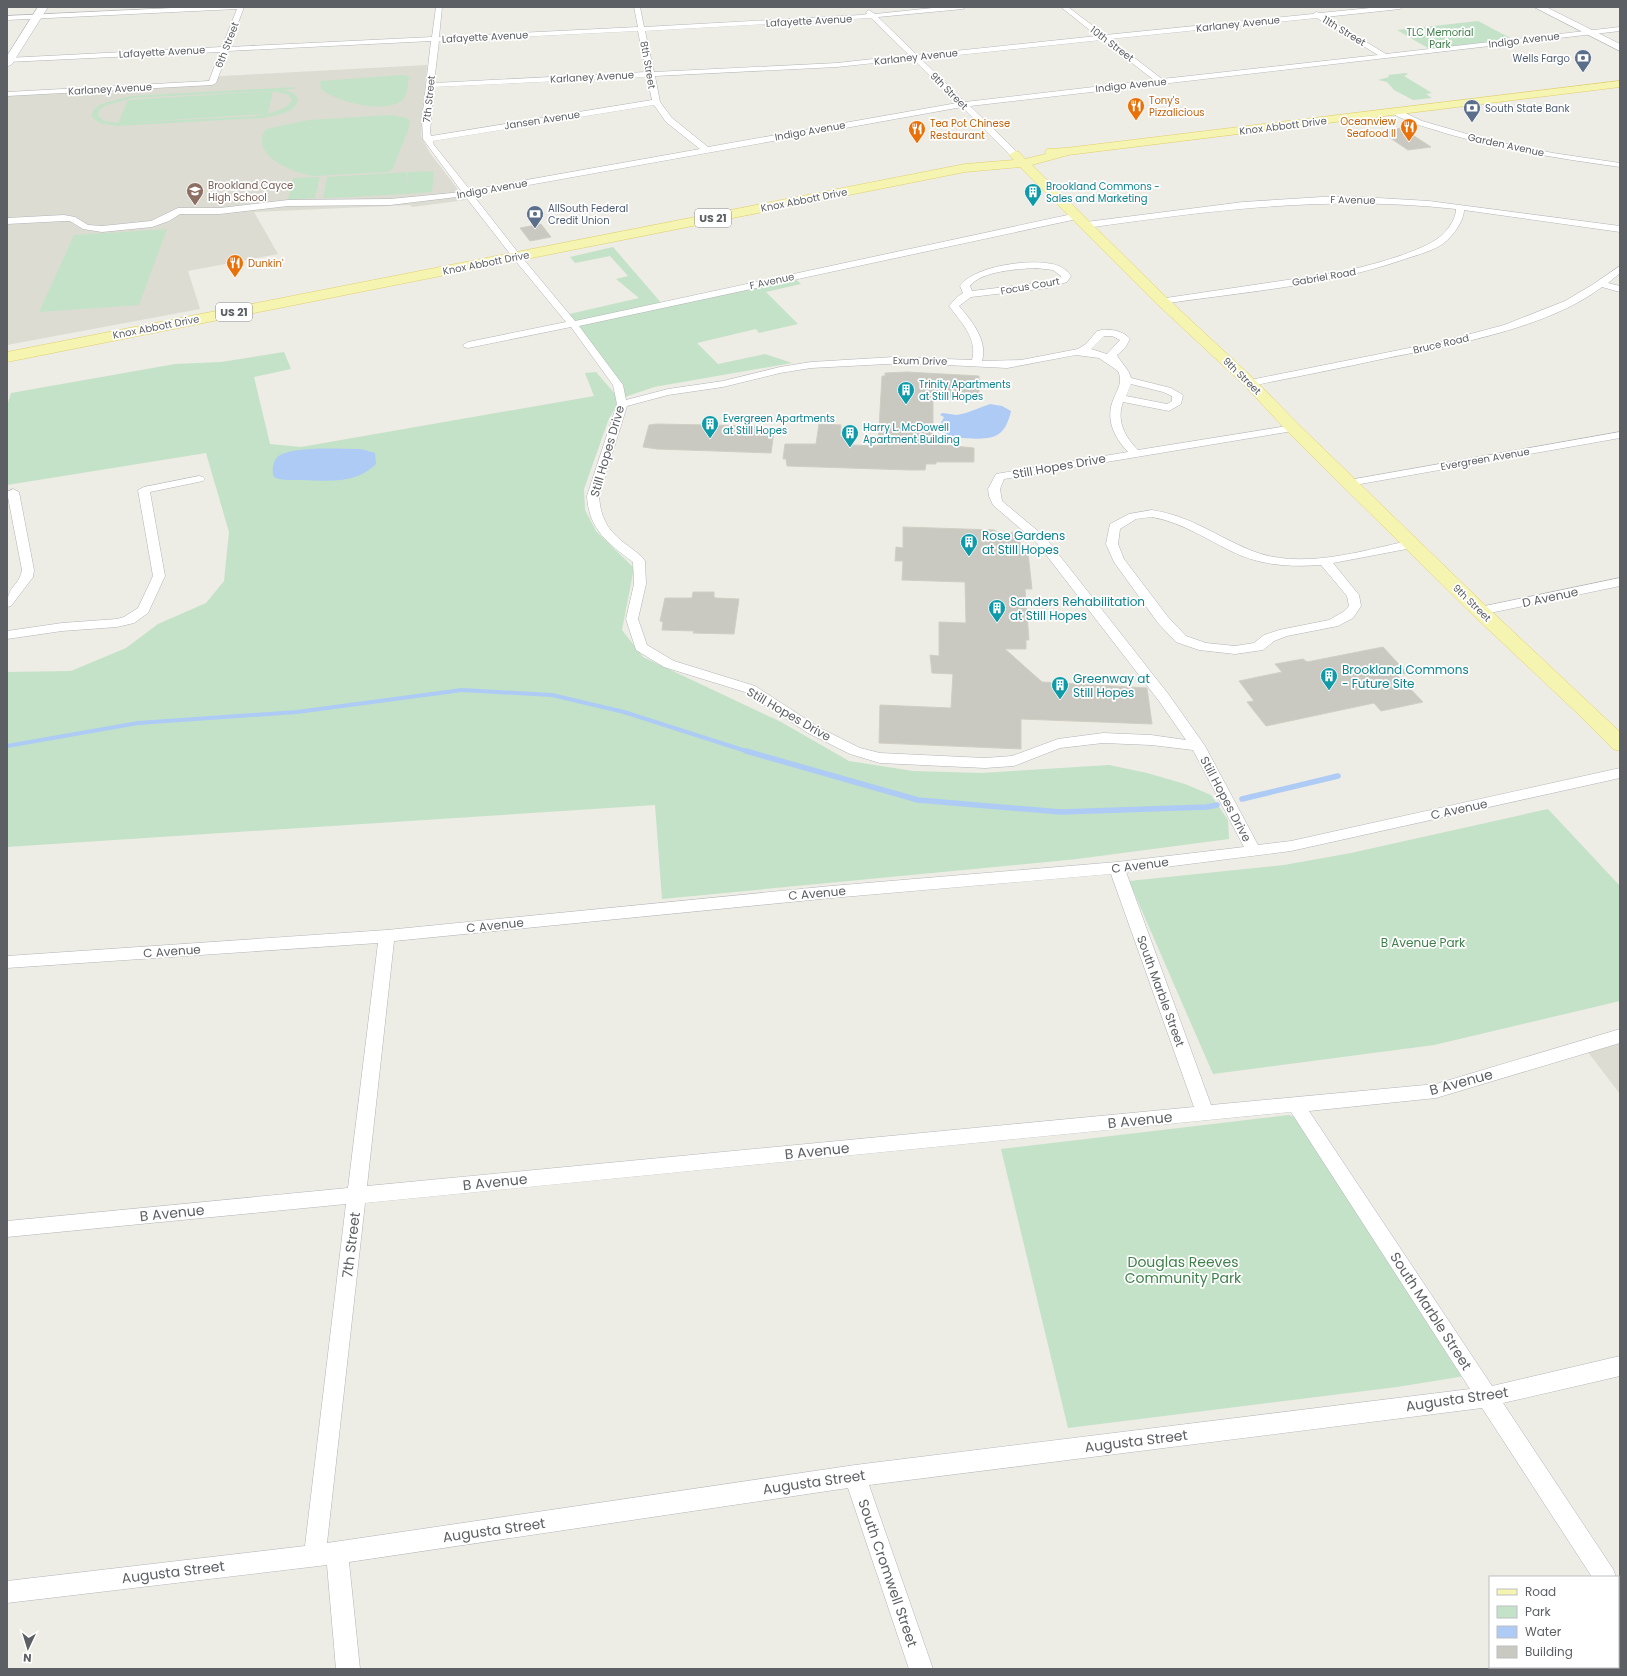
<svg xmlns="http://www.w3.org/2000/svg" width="1627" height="1676" font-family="Poppins,sans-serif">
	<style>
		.education { fill: #dddcd3 }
		.green { fill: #c4e2c8; fill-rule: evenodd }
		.water { fill: #adcbf5 }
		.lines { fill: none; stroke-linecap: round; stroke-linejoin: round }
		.stream-far1 { stroke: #adcbf5; stroke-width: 4 }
		.stream { stroke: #adcbf5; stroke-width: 5.5 }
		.building { fill: #c9c8c1; stroke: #d1cfc4 }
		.minor-casing { stroke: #b2b4b8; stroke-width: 1 }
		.secondary-casing { stroke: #b3b6ba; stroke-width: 1 }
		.primary-casing { stroke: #e1d06a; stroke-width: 1 }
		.minor { fill: #fff; fill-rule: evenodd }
		.secondary { fill: #fff; fill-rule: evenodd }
		.primary { fill: #f6f4b1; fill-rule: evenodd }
		.labels { text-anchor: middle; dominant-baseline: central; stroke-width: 3.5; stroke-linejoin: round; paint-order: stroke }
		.far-street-label { font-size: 10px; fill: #5c5f63; stroke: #fff }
		.far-park-label { font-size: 10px; fill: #3f804b; stroke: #fff }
		.far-service-label { font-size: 10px; fill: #4e5e75; stroke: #fff; text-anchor: start }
		.far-food-label { font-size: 10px; fill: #c56008; stroke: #fff; text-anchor: start }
		.far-education-label { font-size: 10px; fill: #785e54; stroke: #fff; text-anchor: start }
		.far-culture-label { font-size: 10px; fill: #0d838f; stroke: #fff; text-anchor: start }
		.shield { fill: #fff; stroke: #8d8f92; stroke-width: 1 }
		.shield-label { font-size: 11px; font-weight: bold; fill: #5c5f63 }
		.street-label { font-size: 12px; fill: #5c5f63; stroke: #fff }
		.culture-label { font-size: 12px; fill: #0d838f; stroke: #fff; text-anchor: start }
		.park-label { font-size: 12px; fill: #3f804b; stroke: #fff }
		.near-street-label { font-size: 14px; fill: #5c5f63; stroke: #fff }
		.near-park-label { font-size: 14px; fill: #3f804b; stroke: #fff }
	</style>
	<rect width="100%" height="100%" fill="#edece5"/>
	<path class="education" d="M427,65l-6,71 9,17 36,47 -54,7 -2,-2 -156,7 24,42 -90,17 12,38 -193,36v-253l193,-10 21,-6z
		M1620,1036v58l-36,-47z"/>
	<path class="green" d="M1478,21l38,20 -83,10 -36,-21z
		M1406,73l2,1 -4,2 28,17 -6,1 6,4 -19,2 -19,-10 -7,-8 -9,-2 11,-3 -1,-2z
		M402,75l7,1c-1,6 -1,17 -5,22 -13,18 -69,4 -83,-9l-1,-8z
		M294,87v2l-10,1 9,3 5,5c0,15 -25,18 -36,20l-145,8 -18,-3 -8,-7 3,-7 7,-5 30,-8zM263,91h7l-142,9 -10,23 -14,-2 -6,-6 2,-6 7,-4 26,-7zM273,91l16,4 3,6 -6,6 -18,7zM265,114l-9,2 -135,7h1z
		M392,115l15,3 3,3 -2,10 -16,39 -5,2 -73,4c-21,-3 -66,-21 -48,-47l42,-9z
		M434,171l-2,21 -27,2 3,-22z
		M407,172l-2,22 -55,3 1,-9 -1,9 -27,1 4,-21z
		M320,177l-5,21 -27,2 5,-22z
		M167,229l-28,76 -100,7 35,-77z
		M613,247l50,58 130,-28 8,7 -35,8 32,32 -39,9 -3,-4 -59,14 21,21 47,-10 27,9 -138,24 -32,11 -57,-83 74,-17 -23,-19 12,-3 -18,-20 -35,7 -5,-6z
		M284,352l7,17 -37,8 16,67 31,3 293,-51 -9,-23 11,-1 20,23v11l-8,15 -24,68 1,21 11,21 38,37 -12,62 21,27 138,65 68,39 64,10 68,2 128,-8 38,8 38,11 26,11 17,25 1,19 -152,20 -415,40 -7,-94 -648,42v-175l64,-1 55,-23 32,-24 48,-21 18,-22 5,-49 -23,-79 -199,32v-79l4,-13 164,-29 46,-2z
		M1548,809l72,77v115l-186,44 -221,29 -84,-193 155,-16 67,-12z
		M1289,1115l8,3 168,258 -68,11 -329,41 -67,-279z"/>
	<path class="water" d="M990,404l12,2 9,5c-2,9 -6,21 -16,25 -11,5 -39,2 -50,-1l-5,-10 4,-8 -4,-2 2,-2 15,2 9,-2z
		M361,449l14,4 1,11c-20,20 -48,17 -74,16 -9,0 -21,1 -28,-3 -3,-7 -1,-18 6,-22 17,-9 61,-6 81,-6z"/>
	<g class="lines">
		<path class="stream-far1" d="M7,746l131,-23 159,-11 165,-22 90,5 72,17 125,40"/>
		<path class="stream" d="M746,751l172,49 143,12 146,-5 10,-2
			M1242,799l96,-23"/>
	</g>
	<path class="building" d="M1402,128l29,19 -23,3 -28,-19z
		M541,224l10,13 -21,4 -10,-13z
		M907,372l72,4v20l-14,1v1l-32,-1v47l41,4v14h-38v2h-10l-1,6h-15l-123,-4 -1,-7h-3l2,-15h31l3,-20 22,1 -1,11h11v9l27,1 4,-70h3v-3z
		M656,424l105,2 -1,2h7v2l7,1 -3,22 -114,-4 -14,-2 6,-22z
		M903,527l92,3v2l24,1 2,20h7l4,36h-7l4,51h-3v9h-21l37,33 105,6 5,36 -131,-5v30l-142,-6 1,-38 71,3 2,-34 -21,-1 -2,-18 9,1v-34l27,1 -1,-41 -63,-2 1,-19h-8l1,-14 7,1z
		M693,592h21v5l2,1 23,1 -5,35 -41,-1 1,-2 -32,-1 1,-8 -3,-1 5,-23h27z
		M1383,647l24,26 -10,2 26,27 -42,9 -7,-8 -108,23 -19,-24 7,-1 -15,-20 43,-9 -7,-8 28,-5 4,3z"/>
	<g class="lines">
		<defs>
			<path id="minor" d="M193,7h51l-15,40 203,-10 4,-30h6l-3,30 199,-10 -4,-20h6l4,20 217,-12 6,-1 -1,-2 3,-2 6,4 67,-7h24l-3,2 -85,8 39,38 180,-19 -36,-29h7l37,28 208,-21 3,-2 4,1 60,-6h23l-3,2 -75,8 61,37 234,-27v4l-650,75 48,47v4h-6l-50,-50 -489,88 47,60 55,66 502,-108 3,1 1,2 -4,3 -498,107 44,59 3,15 42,-11 55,-8 57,-14 31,-5 83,-5 78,3c6,-21 -11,-38 -23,-54l8,-9 6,-4 -3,-7c14,-21 77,-29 99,-20 5,2 9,6 12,10l-4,6 -20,6 -76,9 -12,9c13,15 29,35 23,55l39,-1 57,-11 8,-5 11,-13c11,-3 26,-1 33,8l-5,9 -8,7c4,8 12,14 14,23l40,10 12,7 -2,9 -12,7 -46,-9c-7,19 2,35 15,48l155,-25 5,3 -5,3 -289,48 -4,10 2,12 43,36 124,158 36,51 53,99 33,-4 329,-73v10l-329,73 -165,21 85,233 225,-21 184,-55v14l-184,55 -127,13 183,275 128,-30v20l-117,27 110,166 3,8h-24l-110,-169 -613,77 64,184h-24l-61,-181 -499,74 11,107h-24l-9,-104 -320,38v-22l298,-35 41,-342 -339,33v-16l341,-33 30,-245 -371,25v-12l380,-26 444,-44 286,-24 127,-15 -51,-97 -42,-5 -48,-2 -43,5 -46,18 -29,2 -105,-5 -30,-9 -42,-21 -63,-41 -81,-25 -28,-17 -10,-31 8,-35 -1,-22c-25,-19 -44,-32 -46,-66l30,-92 -4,-19 -42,-58 -103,21 -4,-1 -1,-2 5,-3 98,-20 -52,-63 -49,-63 -75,9 -102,1 -68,8h-40l-11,7 -17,6 -50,5 -19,-3 -13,-8h-6l-57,3v-6l57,-3 11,2 13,8 14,1 49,-5 27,-13h42l68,-8 102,-1 72,-7 -39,-53 -1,-19 9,-79 -203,10 -12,32 -4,2 -205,11v-4l202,-11 11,-29 -213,10v-4l215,-11 15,-38 -230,11v-4zM871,18l38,37 -72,8 -183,9 -9,-41zM1317,18l61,37 -216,24 -52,-40zM638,31l8,41 -212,11 5,-42zM1102,40l52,40 -189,22 -44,-43zM913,59l44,44 -249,44 -36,-29 -12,-16 -5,-26 182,-9zM647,77l5,23 -221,36 -1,-4 4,-45zM654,105l12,17 34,27 -230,41 -36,-45 -1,-4zM1036,268l17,2 8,6 -1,2 -14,4 -74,9 -2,-5c11,-15 48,-17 66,-18zM1104,336h8l8,4 -13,14 -16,-5zM1076,355l23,3 19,13c5,11 0,17 -4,27 -9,20 -1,38 14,54l-132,22 -8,15 1,7 4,9 44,38 122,158 27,39 -35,-5 -48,-2 -45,6 -46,17 -27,2 -105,-5 -20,-5 -42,-21 -63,-41 -81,-25 -27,-16 -9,-26 8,-35 -1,-23c-3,-5 -9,-9 -14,-13 -21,-15 -30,-26 -32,-52l28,-90 41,-11 55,-8 57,-14 31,-5 95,-5 101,5zM1131,384l32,8 9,4v5l-5,3 -41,-8zM1111,874l83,233 -827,79 27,-245 437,-43zM1291,1112l179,277 -615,76 -528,78 38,-340z
				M1393,110h6l23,11 66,19 65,13 67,10v4c-58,-8 -116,-17 -172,-33 -19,-6 -38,-11 -55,-20z
				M1322,197h39l68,4 191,25v6l-156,-22c0,11 -11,26 -20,33 -11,8 -27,12 -39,16 -77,27 -163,33 -243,45l-3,-1 -2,-2 2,-2 182,-27c26,-6 74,-18 96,-33 9,-6 19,-19 19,-30 -129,-14 -243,1 -370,19l-4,-3 4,-3 157,-20z
				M1620,266v7l-12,10 12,3v6l-18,-5c-54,41 -149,58 -215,71 -46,10 -91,19 -137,28l-5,-3 5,-3 194,-39 60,-16 61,-24 27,-16z
				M1620,432v6l-271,48 -6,-3 6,-3z
				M199,476l4,1 2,2 -2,2 -53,11 15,84 -17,37 -14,10 -17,4 -55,4 -55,8v-8l55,-8 55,-4 7,-2 14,-9 15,-32 -15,-86 6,-3z
				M13,489l6,3 15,78 -1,7 -22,29 -4,1c0,-22 12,-20 15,-37l-15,-78z
				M1152,510c39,6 62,25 98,40 50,21 111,1 162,-10l6,4 -6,4 -79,15 26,32 2,11 -8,12 -15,8 -51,10 -13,5 -11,9 -28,4 -36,-4 -23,-8 -18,-19 -44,-61 -8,-18 4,-20 19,-10zM1152,517c34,6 59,26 90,39 26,10 52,11 79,9l26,31 2,10 -6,6 -14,8 -50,10 -15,5 -10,8 -19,3 -29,-3 -20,-7 -18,-19 -44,-58 -6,-15 2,-15 16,-10z
				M1620,578v8l-140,29 -6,-4 6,-4z
				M1618,1586l2,1v24l-2,-1z"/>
			<path id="secondary" d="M38,7h10l-36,57 -5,3v-11z
				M1534,7h12l74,37v7z"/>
			<path id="primary" d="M1620,81v6l-552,68 -36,10 135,133 88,82 44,45 188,182 133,125v19l-7,-2 -39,-39 -101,-95 -186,-184 -42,-45 -88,-82 -137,-137 -55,5 -958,190v-10l958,-188 49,-4 -5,-5 6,-4 4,1 6,7 21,-5 -1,-2 2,-3 19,-1z"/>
		</defs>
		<use href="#minor" class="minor-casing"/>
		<use href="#secondary" class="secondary-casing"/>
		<use href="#primary" class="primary-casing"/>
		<use href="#minor" class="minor"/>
		<use href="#secondary" class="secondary"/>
		<use href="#primary" class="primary"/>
	</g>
	<defs>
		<symbol id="bank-pin" viewBox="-11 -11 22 30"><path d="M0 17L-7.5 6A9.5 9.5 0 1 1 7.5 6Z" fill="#5c6f8a" stroke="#fff"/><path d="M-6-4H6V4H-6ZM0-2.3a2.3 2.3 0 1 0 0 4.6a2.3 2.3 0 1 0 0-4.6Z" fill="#fff"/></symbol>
		<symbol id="restaurant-pin" viewBox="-11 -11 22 30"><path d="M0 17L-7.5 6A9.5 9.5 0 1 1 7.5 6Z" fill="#e8710a" stroke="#fff"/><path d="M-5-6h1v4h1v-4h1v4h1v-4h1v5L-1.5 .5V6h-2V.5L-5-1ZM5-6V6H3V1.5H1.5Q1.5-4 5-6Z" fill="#fff"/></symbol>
		<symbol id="school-pin" viewBox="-11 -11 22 30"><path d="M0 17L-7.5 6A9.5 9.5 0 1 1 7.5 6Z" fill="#8d6e63" stroke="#fff"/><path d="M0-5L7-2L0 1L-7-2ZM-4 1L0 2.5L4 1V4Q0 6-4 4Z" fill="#fff"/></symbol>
		<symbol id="building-pin" viewBox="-11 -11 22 30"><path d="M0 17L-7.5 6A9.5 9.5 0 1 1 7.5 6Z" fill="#0f9aa8" stroke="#fff"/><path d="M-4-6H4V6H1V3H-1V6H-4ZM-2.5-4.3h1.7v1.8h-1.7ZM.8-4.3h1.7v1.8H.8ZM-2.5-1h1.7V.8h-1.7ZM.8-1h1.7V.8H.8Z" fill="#fff"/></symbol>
	</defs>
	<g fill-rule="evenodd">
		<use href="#bank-pin" x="1573" y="48" width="20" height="27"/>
		<use href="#restaurant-pin" x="1126" y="96" width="20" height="27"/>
		<use href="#bank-pin" x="1462" y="98" width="20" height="27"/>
		<use href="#restaurant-pin" x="1399" y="117" width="20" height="27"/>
		<use href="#restaurant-pin" x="907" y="119" width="20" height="27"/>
		<use href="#school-pin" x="185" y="181" width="20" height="27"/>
		<use href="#building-pin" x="1023" y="182" width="20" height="27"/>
		<use href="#bank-pin" x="525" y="204" width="20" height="27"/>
		<use href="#restaurant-pin" x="225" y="253" width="20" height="27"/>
		<use href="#building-pin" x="896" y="380" width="20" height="27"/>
		<use href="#building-pin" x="700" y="414" width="20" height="27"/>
		<use href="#building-pin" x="840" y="423" width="20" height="27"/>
		<use href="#building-pin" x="959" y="532" width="20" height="27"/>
		<use href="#building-pin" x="987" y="598" width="20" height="27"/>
		<use href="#building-pin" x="1319" y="666" width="20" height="27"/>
		<use href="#building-pin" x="1050" y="675" width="20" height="27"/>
	</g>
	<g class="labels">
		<g class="far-street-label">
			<text transform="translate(809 21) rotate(-3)">Lafayette Avenue</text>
			<text transform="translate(1238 24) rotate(-6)">Karlaney Avenue</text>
			<text transform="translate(1344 31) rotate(31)">11th Street</text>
			<text transform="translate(485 37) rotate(-3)">Lafayette Avenue</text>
			<text transform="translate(1524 40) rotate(-7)">Indigo Avenue</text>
			<text transform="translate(1112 44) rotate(37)">10th Street</text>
			<text transform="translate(227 45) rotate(-69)">6th Street</text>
			<text transform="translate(162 52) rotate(-3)">Lafayette Avenue</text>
			<text transform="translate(916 57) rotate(-6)">Karlaney Avenue</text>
			<text transform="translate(648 65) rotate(80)">8th Street</text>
			<text transform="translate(592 77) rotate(-3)">Karlaney Avenue</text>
			<text transform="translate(1131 85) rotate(-6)">Indigo Avenue</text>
			<text transform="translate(110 89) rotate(-3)">Karlaney Avenue</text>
			<text transform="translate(949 91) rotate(45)">9th Street</text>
			<text transform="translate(429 99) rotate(-84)">7th Street</text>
			<text transform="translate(542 120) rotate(-9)">Jansen Avenue</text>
			<text transform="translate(1283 126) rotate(-7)">Knox Abbott Drive</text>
			<text transform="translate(810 131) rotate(-10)">Indigo Avenue</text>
			<text transform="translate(1506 145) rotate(12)">Garden Avenue</text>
			<text transform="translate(492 189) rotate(-10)">Indigo Avenue</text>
			<text transform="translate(804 200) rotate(-11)">Knox Abbott Drive</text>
			<text transform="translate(1353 200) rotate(1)">F Avenue</text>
			<text transform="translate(486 263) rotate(-11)">Knox Abbott Drive</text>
			<text transform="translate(1324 277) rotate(-10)">Gabriel Road</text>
			<text transform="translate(772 281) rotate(-12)">F Avenue</text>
			<text transform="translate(1030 286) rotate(-10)">Focus Court</text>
			<text transform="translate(156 327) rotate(-11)">Knox Abbott Drive</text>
			<text transform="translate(1441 344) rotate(-13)">Bruce Road</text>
			<text transform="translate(920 361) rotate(1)">Exum Drive</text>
			<text transform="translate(1242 376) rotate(44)">9th Street</text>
			<text transform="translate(1485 459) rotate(-10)">Evergreen Avenue</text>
			<text transform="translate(1472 603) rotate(44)">9th Street</text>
		</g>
		<g class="far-park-label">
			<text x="1440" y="32">TLC Memorial<tspan x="1440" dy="12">Park</tspan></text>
		</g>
		<g class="far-service-label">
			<text x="1570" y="58" text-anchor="end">Wells Fargo</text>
			<text x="1485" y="108">South State Bank</text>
			<text x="548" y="208">AllSouth Federal<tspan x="548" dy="12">Credit Union</tspan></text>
		</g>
		<g class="far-food-label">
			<text x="1149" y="100">Tony's<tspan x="1149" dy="12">Pizzalicious</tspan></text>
			<text x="1396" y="121" text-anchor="end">Oceanview<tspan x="1396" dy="12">Seafood II</tspan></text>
			<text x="930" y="123">Tea Pot Chinese<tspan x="930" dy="12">Restaurant</tspan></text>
			<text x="248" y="263">Dunkin'</text>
		</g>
		<g class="far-education-label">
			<text x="208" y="185">Brookland Cayce<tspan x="208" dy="12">High School</tspan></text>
		</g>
		<g class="far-culture-label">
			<text x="1046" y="186">Brookland Commons -<tspan x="1046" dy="12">Sales and Marketing</tspan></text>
			<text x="919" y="384">Trinity Apartments<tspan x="919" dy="12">at Still Hopes</tspan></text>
			<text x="723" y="418">Evergreen Apartments<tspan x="723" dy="12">at Still Hopes</tspan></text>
			<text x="863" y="427">Harry L. McDowell<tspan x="863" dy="12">Apartment Building</tspan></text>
		</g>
		<g class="shield">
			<rect x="695" y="209" width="36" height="18" rx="3"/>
			<rect x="216" y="303" width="36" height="18" rx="3"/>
		</g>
		<g class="shield-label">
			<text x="713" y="218">US 21</text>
			<text x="234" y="312">US 21</text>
		</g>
		<g class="street-label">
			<text transform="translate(607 451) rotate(-74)">Still Hopes Drive</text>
			<text transform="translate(1059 466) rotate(-10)">Still Hopes Drive</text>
			<text transform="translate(1550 597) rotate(-12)">D Avenue</text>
			<text transform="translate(789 714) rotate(30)">Still Hopes Drive</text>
			<text transform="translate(1226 799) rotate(62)">Still Hopes Drive</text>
			<text transform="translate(1459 809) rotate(-12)">C Avenue</text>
			<text transform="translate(1140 865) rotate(-7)">C Avenue</text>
			<text transform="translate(817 893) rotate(-5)">C Avenue</text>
			<text transform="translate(495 925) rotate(-6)">C Avenue</text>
			<text transform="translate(172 951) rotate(-4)">C Avenue</text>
			<text transform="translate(1161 991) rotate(70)">South Marble Street</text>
		</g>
		<g class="culture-label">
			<text x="982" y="535">Rose Gardens<tspan x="982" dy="14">at Still Hopes</tspan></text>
			<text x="1010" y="601">Sanders Rehabilitation<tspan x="1010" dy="14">at Still Hopes</tspan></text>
			<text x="1342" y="669">Brookland Commons<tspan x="1342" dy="14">- Future Site</tspan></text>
			<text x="1073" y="678">Greenway at<tspan x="1073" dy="14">Still Hopes</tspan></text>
		</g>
		<g class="park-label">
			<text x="1423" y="942">B Avenue Park</text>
		</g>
		<g class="near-street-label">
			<text transform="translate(1461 1082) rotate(-15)">B Avenue</text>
			<text transform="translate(1140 1120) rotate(-6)">B Avenue</text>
			<text transform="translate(817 1151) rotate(-6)">B Avenue</text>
			<text transform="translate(495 1182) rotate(-6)">B Avenue</text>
			<text transform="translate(172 1213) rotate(-6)">B Avenue</text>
			<text transform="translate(351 1245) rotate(-83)">7th Street</text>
			<text transform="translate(1431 1311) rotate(57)">South Marble Street</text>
			<text transform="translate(1457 1399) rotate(-8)">Augusta Street</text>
			<text transform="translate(1136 1441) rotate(-7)">Augusta Street</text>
			<text transform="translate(814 1482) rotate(-8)">Augusta Street</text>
			<text transform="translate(494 1530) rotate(-8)">Augusta Street</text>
			<text transform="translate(173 1572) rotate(-7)">Augusta Street</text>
			<text transform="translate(888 1573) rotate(71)">South Cromwell Street</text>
		</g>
		<g class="near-park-label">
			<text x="1183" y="1262">Douglas Reeves<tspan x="1183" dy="16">Community Park</tspan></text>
		</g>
	</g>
	<rect width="1627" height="1676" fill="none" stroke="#5c5f63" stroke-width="16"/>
	<rect x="1489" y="1576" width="130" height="92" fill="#ffffff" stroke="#bebfc1"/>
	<rect x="1497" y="1589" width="20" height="6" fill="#f6f4b1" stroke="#bebfc1"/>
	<text x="1525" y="1596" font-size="12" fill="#5c5f63">Road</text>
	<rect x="1497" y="1606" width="20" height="12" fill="#c4e2c8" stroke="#bebfc1"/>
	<text x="1525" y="1616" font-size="12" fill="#5c5f63">Park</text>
	<rect x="1497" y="1626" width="20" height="12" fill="#adcbf5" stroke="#bebfc1"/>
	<text x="1525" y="1636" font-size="12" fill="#5c5f63">Water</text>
	<rect x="1497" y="1646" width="20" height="12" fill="#c9c8c1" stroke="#bebfc1"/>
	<text x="1525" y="1656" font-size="12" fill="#5c5f63">Building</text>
	<g transform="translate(28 1648) rotate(184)" stroke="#ffffff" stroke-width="3" paint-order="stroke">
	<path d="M0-3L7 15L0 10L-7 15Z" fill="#5c5f63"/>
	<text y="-6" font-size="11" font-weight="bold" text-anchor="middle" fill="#5c5f63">N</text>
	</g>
</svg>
